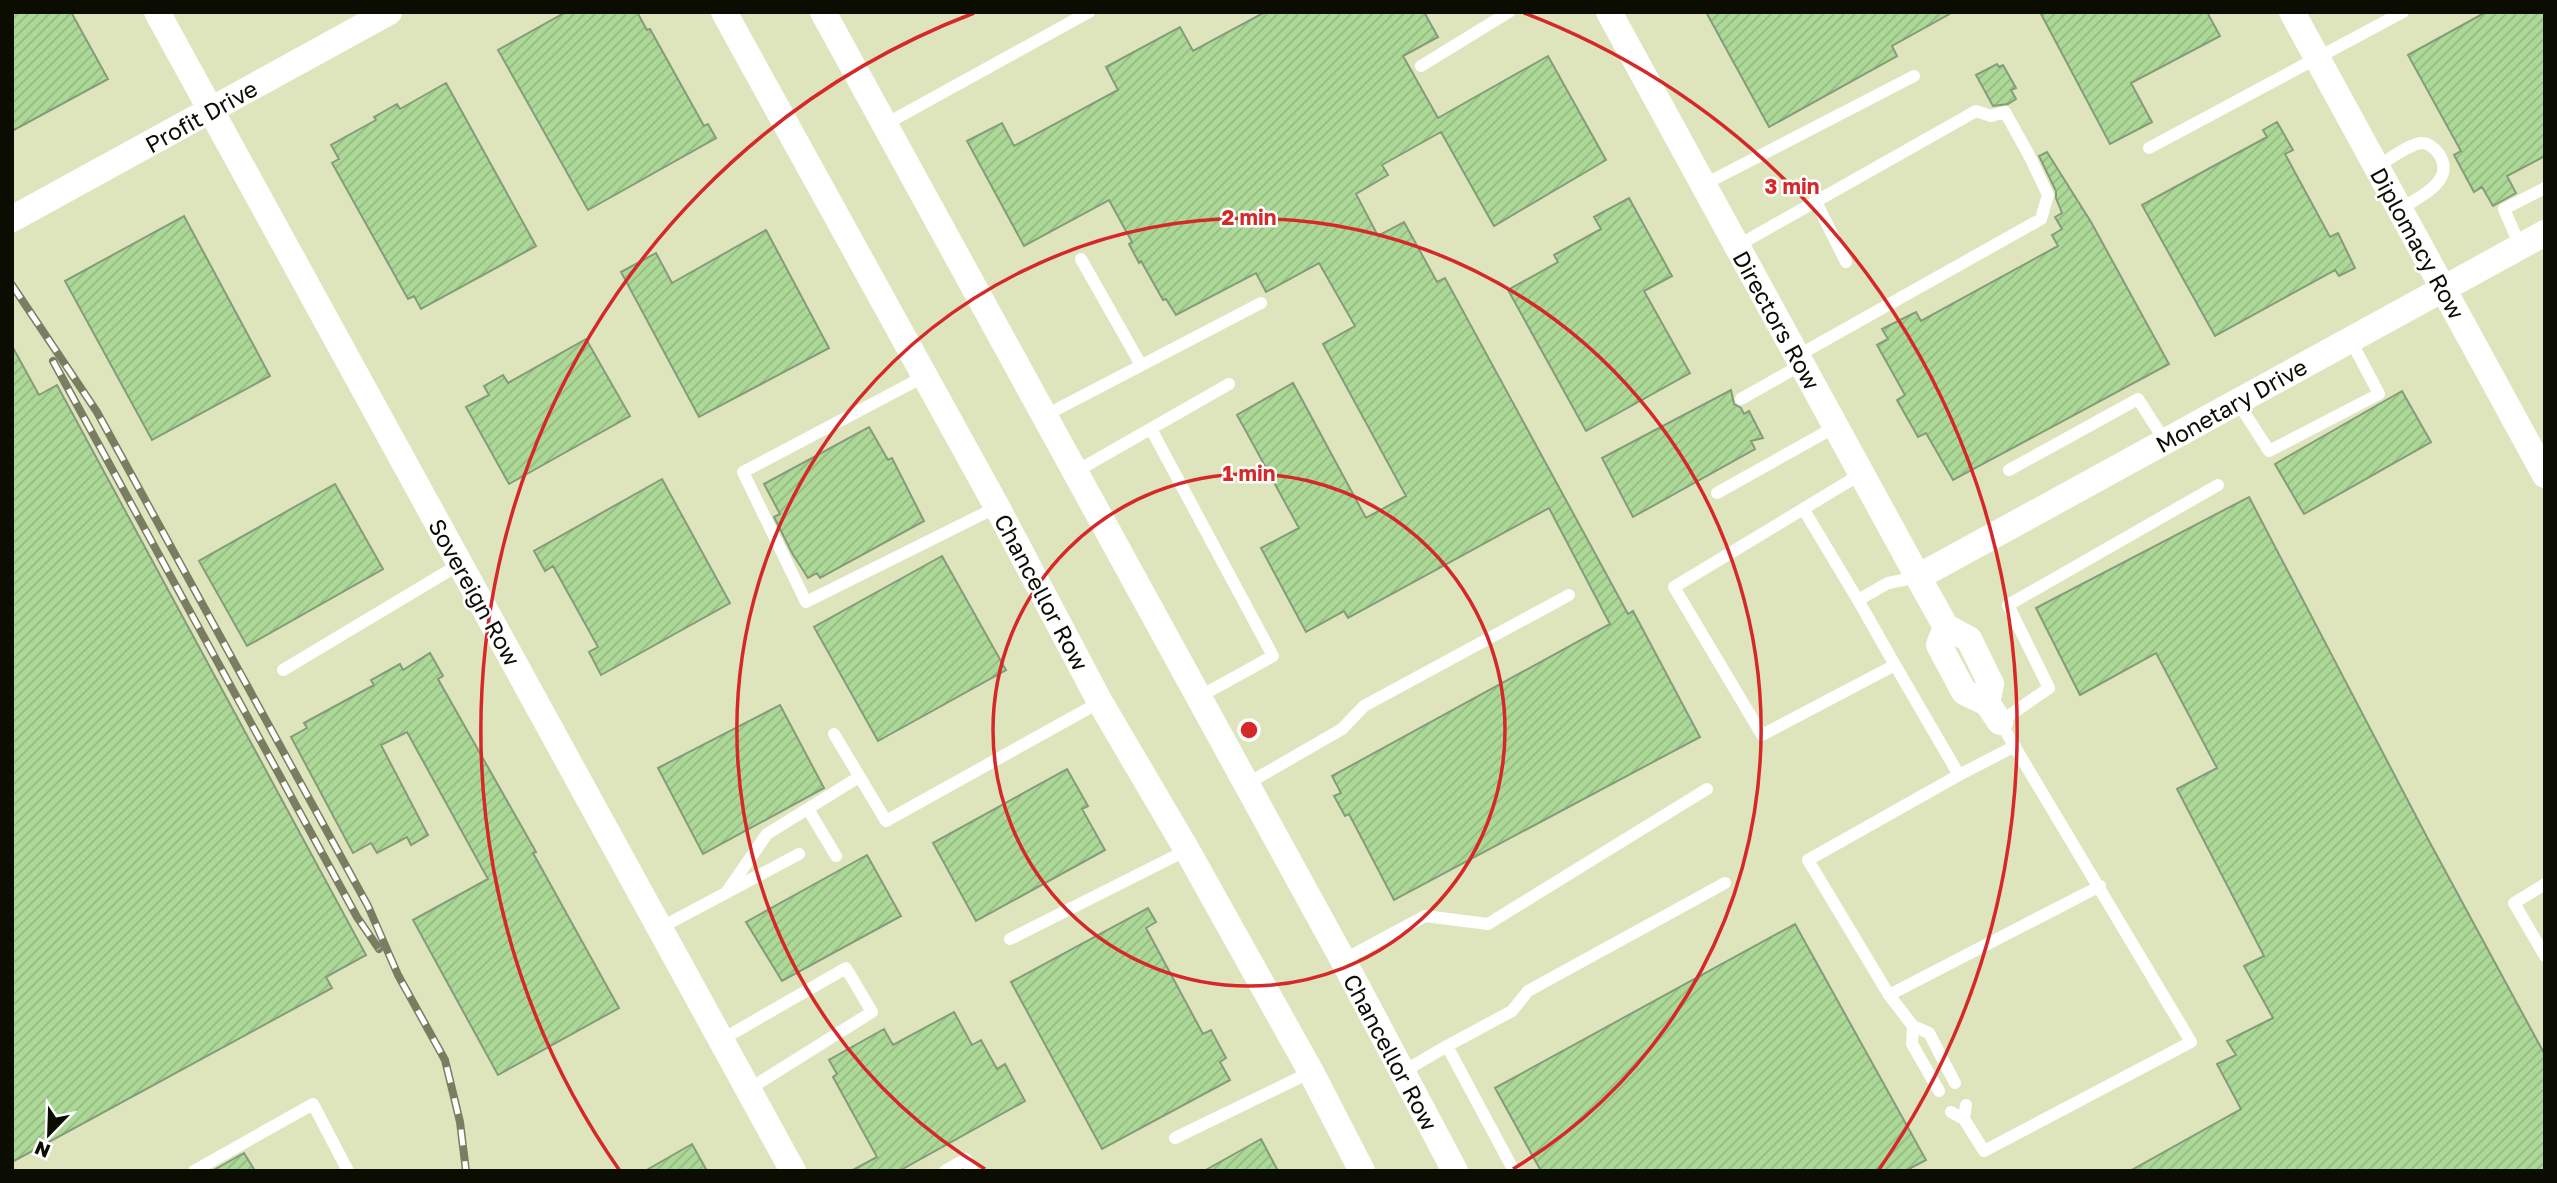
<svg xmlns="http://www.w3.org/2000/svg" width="2557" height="1183" font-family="'Golos Text',sans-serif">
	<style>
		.building { fill: url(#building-hatch); stroke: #859c7a; stroke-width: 2 }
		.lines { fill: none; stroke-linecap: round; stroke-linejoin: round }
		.service { stroke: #fff; stroke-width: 12 }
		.minor { stroke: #fff; stroke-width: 26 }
		.rail-casing { stroke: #797e63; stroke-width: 8 }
		.rail { stroke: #fff; stroke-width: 5; stroke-dasharray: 16; stroke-linecap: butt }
		.ring { fill: none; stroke: #d62828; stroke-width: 3.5 }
		.labels { text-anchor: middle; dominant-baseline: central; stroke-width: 5; stroke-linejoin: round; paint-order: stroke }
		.street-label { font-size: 23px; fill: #0b0d02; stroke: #fff }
		.centre { fill: #d62828; stroke: #fff; stroke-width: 3.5 }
		.ring-label { font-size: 21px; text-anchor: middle; font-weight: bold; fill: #d62828; stroke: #fff; stroke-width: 5; stroke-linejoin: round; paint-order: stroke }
	</style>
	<defs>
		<pattern id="building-hatch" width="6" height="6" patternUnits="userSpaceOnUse" patternTransform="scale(1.75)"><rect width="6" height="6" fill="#add998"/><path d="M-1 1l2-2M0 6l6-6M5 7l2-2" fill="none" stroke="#94b981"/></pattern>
	</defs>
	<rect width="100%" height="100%" fill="#dee5bc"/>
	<path class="building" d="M12,12h59l37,67 -96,52z
		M566,12h71l10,18 3,-1 54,97 4,-2 8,14 -128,72 -90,-160z
		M1265,12h159l14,25 -35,19 35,62 110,-62 58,104 -112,66 -53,-94 -59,33 6,10 -32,19 22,42 26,-14 33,60 8,-4 183,336 5,-3 67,126 -306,163 -45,-86 -4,2 -11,-20 7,-3 -9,-17 278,-152 -61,-116 -201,110 -4,-7 -38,21 -45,-84 38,-20 -62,-113 56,-32 73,135 40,-22 -83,-152 32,-18 -36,-63 -53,29 -10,-19 -80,42 -10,-16 -3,1 -22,-39 -2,2 -10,-19 3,-2 -23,-42 -85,46 -57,-105 35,-18 12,23 104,-56 -12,-23 74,-40 13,24z
		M1706,12h247l-61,34 5,10 -128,71z
		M2040,12h167l13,24 -89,47 21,39 -42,22z
		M2486,12h59v144l-38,20 9,17 -23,13 -11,-19 -8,5 -20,-37 7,-4 -53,-96z
		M1997,64l2,3 4,-2 13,23 -5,2 5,9 -8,5 -15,2 -17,-31z
		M446,83l90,163 -115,63 -7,-13 -6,3 -76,-136 7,-4 -8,-14 45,-25 -2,-3 23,-13 3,5z
		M2277,122l16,28 -8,4 45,83 8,-4 17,35 -16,8 -4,-6 -120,66 -73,-131 125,-68 -4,-7z
		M2047,152l44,70 78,142 -216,116 -27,-47 -8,4 -21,-37 8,-5 -28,-50 11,-6 -6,-10 34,-17 5,9 137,-75 -6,-11 10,-6 -7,-12 7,-4 -6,-15v-7l-17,-35z
		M1629,198l43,78 -28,15 46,82 -104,58 -78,-141 50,-28 -4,-7 47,-26 -7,-12z
		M184,216l86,160 -118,64 -87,-159z
		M766,230l63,118 -130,69 -78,-145 35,-19 16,30z
		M586,339l44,77 -121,68 -43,-77 23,-12 -5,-9 19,-11 5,8z
		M12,346l27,49 18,-10 309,570 -40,22 6,11 -320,174z
		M1731,390l3,14 7,4 3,6 5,-3 14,27 -12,3 4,8 -122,68 -31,-59z
		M2402,391l29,51 -127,72 -29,-50z
		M869,427l19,33 4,-2 32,63 -104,57 -3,-5 -9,5 -16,-25 -18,-36 6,-3 -16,-30z
		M662,479l68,124 -129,72 -12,-23 9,-5 -45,-81 -8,5 -11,-20z
		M335,484l48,85 -136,77 -48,-85z
		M2249,497l180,344 116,214v116h-415l111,-62 -24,-45 19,-9 -9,-14 46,-23 -29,-52 20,-10 -87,-167 40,-21 -61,-115 -76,42 -44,-87z
		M942,556l64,114 -128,71 -64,-114z
		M430,653l13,23 -5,3 98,173 -3,1 86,155 -121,67 -85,-155 75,-41 -81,-147 -26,13 47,90 -17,10 -4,-8 -30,16 -6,-10 -18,10 -62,-116 16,-9 -3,-5 70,-38 -3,-5 29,-16 3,6z
		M780,705l44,83 -121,66 -45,-86z
		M1067,769l21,37 -6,3 23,41 -129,71 -43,-78z
		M867,855l34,61 -119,65 -36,-59z
		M1148,908l8,14 -10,6 57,106 8,-4 15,28 -6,4 10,18 -128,69 -91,-167z
		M1795,924l131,236 -21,11h-364l-46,-83z
		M954,1012l18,33 9,-5 16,29 8,-5 20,37 -126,70h-48l26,-14 -44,-80 4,-3 -8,-14 55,-31 9,16z
		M1261,1139l17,32h-74z
		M692,1144l15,27h-62z
		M244,1153l11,18h-43z"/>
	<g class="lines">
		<path class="service" d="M1421,66l88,-54
			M884,125l205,-113
			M2149,148l254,-136
			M2376,167c13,-7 31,-22 45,-24 7,-1 14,6 18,11 18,27 -21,44 -39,55
			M1703,185l211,-109
			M1816,202l30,60
			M1737,246l239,-135 15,5 14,-4 25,45 18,38 -7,24 -244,137
			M2520,246l-16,-37 41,-21
			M1081,259l60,106
			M925,376l-182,96 63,130 191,-95
			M1741,399l60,-34
			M2237,401l32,50 110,-57 -29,-55
			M1044,416l217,-113
			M1151,429l122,227 -76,42
			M2009,470l129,-71 27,42
			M1075,472l154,-88
			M1861,474l-187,113 88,148 133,-70 -37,-65 30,-17 30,-6
			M1717,493l118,-66
			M1804,510l54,90
			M1895,665l64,110 56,-29
			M283,670l177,-106
			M834,734l52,87 214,-119
			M1245,785l97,-56 22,-23 205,-111
			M808,809l28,47
			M2545,884l-31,19 31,53
			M726,893l41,-59 92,-57
			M660,928l139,-74
			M1010,939l177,-89
			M1343,960l82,-44 63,8 219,-135
			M1889,995l-81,-135 151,-85
			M1913,1026l-1,18 27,47
			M721,1040l125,-72 26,44 -123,77
			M1447,1046l65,-35 16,-20 197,-108
			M1401,1073l46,-27 67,125
			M1955,1083l-26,-50 -16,-7 -24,-31 211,-109
			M1951,1112l13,7 20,32 207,-109 -191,-320 49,-34 -41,-83 210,-120
			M1964,1119l2,-14
			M1175,1138l136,-66
			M194,1171l119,-67 35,67
			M945,1171l21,-12 6,12"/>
		<path class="minor" d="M157,12l636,1159
			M724,12l273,495 103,195 87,148 124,222 51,99
			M823,12l520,948 112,211
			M1609,12l309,565 28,50 23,12 22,45 -4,19
			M2292,12l253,463
			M12,219l377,-207
			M1918,577l627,-344
			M1946,627l-7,18 25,47 23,11 13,19"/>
		<defs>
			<path id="rail" d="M12,285l85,127 271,494 30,69 47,85 15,62 6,49
				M53,361l304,556 22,32"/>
		</defs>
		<use href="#rail" class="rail-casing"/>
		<use href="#rail" class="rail"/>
	</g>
	<g class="ring">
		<circle cx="1249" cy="730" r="256"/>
		<path d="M985 1169A512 512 0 1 1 1513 1169"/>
		<path d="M620 1171A768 768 0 0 1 974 13M1524 13A768 768 0 0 1 1878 1171"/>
	</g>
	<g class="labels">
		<g class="street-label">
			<text transform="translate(201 116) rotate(-29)">Profit Drive</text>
			<text transform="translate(2418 243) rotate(61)">Diplomacy Row</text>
			<text transform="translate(1777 320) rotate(61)">Directors Row</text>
			<text transform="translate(2231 405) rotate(-29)">Monetary Drive</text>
			<text transform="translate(475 592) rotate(61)">Sovereign Row</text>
			<text transform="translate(1042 592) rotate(62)">Chancellor Row</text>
			<text transform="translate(1391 1052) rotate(62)">Chancellor Row</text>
		</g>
	</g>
	<circle cx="1249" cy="730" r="10" class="centre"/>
	<g class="ring-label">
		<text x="1792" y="194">3 min</text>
		<text x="1249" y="225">2 min</text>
		<text x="1249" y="481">1 min</text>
	</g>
	<rect width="2557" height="1183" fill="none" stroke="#0b0d02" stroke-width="28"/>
	<g transform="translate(49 1134) rotate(203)" stroke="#ffffff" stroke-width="5" paint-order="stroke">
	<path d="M0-5L12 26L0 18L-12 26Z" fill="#0b0d02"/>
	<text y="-10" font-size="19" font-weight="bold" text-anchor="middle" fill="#0b0d02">N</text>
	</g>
</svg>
